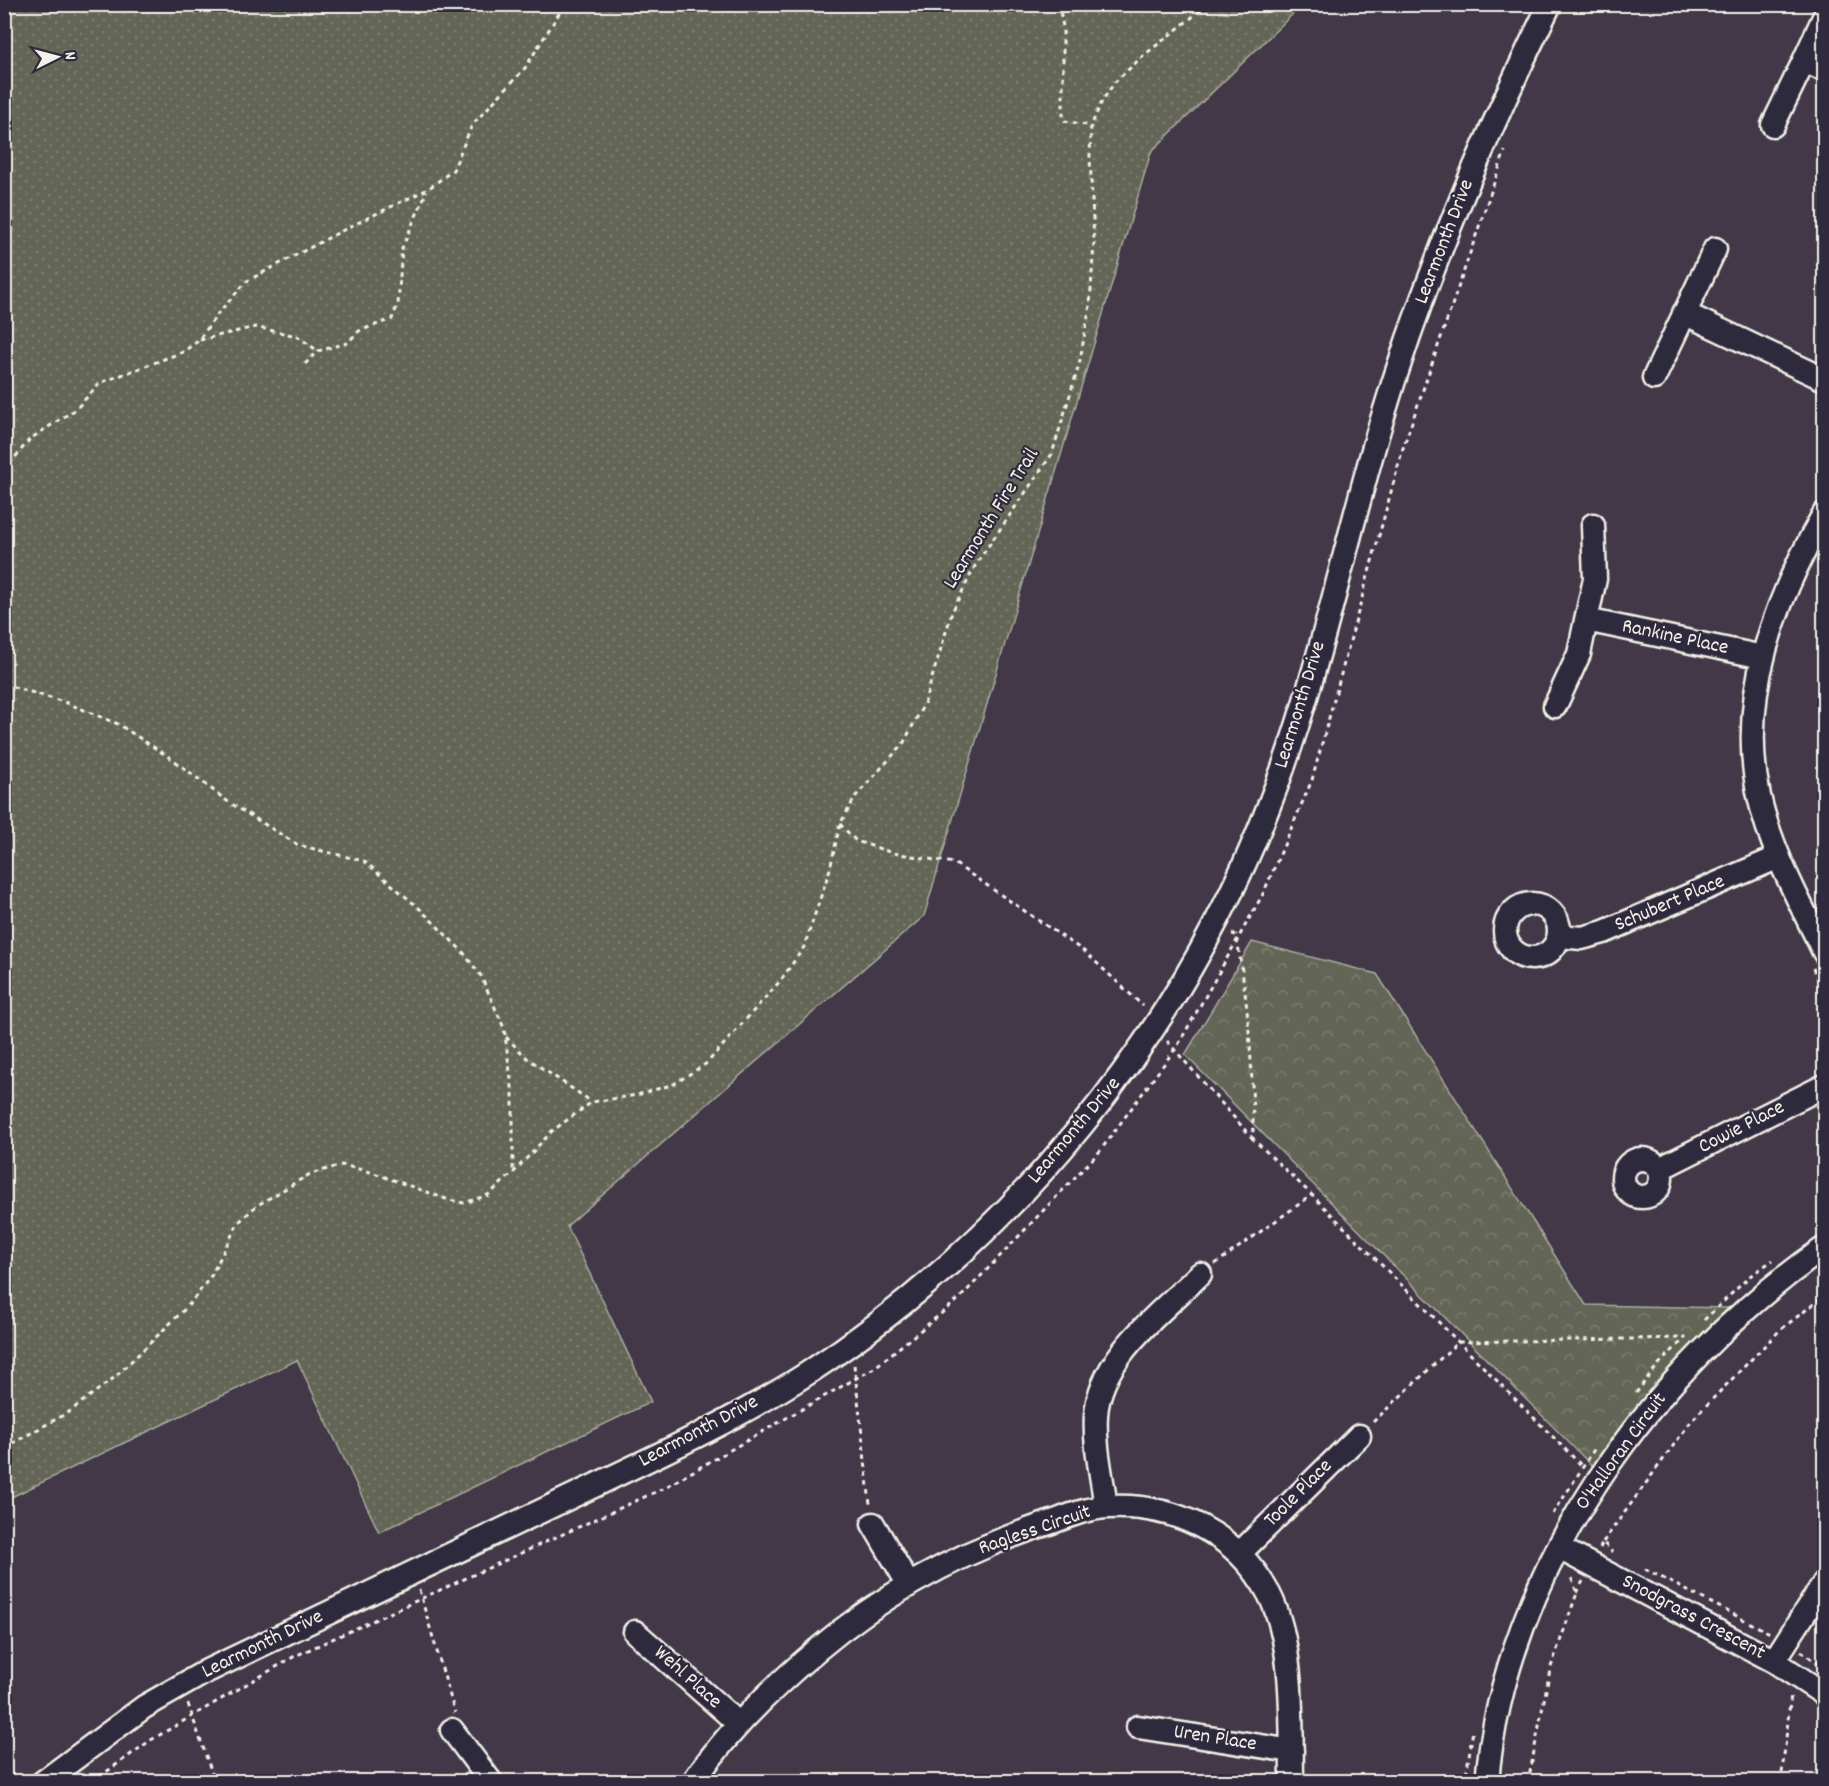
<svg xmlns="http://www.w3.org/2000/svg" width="1829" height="1786" font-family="Dekko,sans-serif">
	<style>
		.grass { fill: url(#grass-dots); stroke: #acaca0; stroke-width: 1.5 }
		.park { fill: url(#park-crowns); stroke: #acaca0; stroke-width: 1.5 }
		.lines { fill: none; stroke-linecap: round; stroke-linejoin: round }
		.minor-casing { stroke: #f4f1e8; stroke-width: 27 }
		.path { stroke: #f4f1e8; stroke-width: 3; stroke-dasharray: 4.5 4.5; stroke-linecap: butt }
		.minor { stroke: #2f2a3d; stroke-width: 22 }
		.labels { text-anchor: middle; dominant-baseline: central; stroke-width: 4.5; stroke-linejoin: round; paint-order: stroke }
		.street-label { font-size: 21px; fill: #f4f1e8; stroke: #2f2a3d }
	</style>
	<defs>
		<pattern id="grass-dots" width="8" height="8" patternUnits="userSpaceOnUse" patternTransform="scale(1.5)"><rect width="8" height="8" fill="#646657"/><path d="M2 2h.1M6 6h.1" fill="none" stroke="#7b7c6f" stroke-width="1.8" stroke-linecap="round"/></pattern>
		<pattern id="park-crowns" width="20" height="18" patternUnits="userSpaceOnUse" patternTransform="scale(1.5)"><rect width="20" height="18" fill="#646657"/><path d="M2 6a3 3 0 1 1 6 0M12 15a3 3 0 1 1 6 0" fill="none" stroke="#7b7c6f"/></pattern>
	</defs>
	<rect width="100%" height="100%" fill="#423848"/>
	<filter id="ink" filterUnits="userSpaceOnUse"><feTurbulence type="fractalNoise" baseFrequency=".0167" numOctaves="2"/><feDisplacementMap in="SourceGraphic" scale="12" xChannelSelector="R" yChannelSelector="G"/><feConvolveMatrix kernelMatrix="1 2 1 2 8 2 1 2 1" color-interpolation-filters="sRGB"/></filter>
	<g filter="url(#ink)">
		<path class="grass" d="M5,4l1297,1 -151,147 -227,764 -357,310 84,176 -272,130 -82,-172 -292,140z"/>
		<path class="park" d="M1252,942l125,32 209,331 142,3 -131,163 -412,-416z"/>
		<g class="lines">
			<defs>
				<path id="minor" d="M1824,17l-20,44 20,9
					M1773,125l31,-64
					M1684,313l140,66
					M1654,378l61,-129
					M1824,514c-48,85 -87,182 -65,282 12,55 41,106 65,156
					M1593,525l2,54 -9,41 177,37
					M1555,706l24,-52 7,-34
					M1505 931a27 27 0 1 1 54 0a27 27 0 1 1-54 0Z
					M1559,936l23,2 22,-6 175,-75
					M1623 1178a19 19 0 1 1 38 0a19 19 0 1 1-38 0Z
					M1659,1169l165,-83
					M1106,1507c-4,-30 -12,-62 -10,-92 4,-59 65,-102 104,-141
					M873,1524l36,61
					M1559,1548l215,113 50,33
					M1240,1553l119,-117
					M635,1632l104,92
					M1774,1661l50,-78
					M1138,1727l154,24
					M452,1730l39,52
					M43,1782l101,-75 63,-36c117,-56 233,-112 349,-167 85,-41 173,-80 252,-131 206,-136 370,-335 460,-565 49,-123 74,-255 112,-382 43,-146 103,-285 170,-422
					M693,1782c34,-50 79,-94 124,-132 70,-59 151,-102 238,-129 16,-6 34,-13 52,-14 67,-4 130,27 162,87 26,50 22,132 23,188
					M1487,1782c17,-211 167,-416 337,-534"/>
			</defs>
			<use href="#minor" class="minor-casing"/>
			<path class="path" d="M1059,4l4,23v90l2,4 26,5
				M200,340l55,-13 42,9 21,15
				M305,364l13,-13 29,-8 12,-12 33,-12 6,-15 4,-56 25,-57
				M4,471l26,-32 46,-30 24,-26 83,-31 15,-11 21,-29 28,-31 102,-54 79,-38 25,-19 19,-45 53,-57 40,-64
				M4,684l63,19 51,21 57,37 52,40 71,44 66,16 55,47 44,44 18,24 23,52 9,66v79
				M840,824l16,17 37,12 61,10 131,89 58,54
				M1232,934l4,1c13,68 17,135 17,204l59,56
				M1813,968l11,23
				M506,1037l21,21 65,44
				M1167,1041l86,98
				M1818,1229l6,-5
				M1215,1264l97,-69 269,270
				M1704,1320l46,-44 23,-16
				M854,1365l16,139
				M1636,1393l22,-28 28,-28
				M1373,1422l85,-80 225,-4
				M4,1448l65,-36 46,-35 73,-71 23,-30 27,-53 18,-17 54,-32 32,-9 29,7 78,28 15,3 24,-8 25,-22 39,-42 40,-29 45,-7 37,-11 33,-21 74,-83 23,-33 26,-78 10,-45 16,-28 47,-52 21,-40 28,-92 24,-48 76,-110 27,-89 11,-60 4,-63 -4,-86 1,-30 11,-25 13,-19 28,-26 66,-52
				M1553,1514l42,-66
				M1603,1542l89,-122 88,-90 44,-34
				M1600,1548l3,-6 9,10
				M1645,1569l125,64
				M419,1590l36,123
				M1577,1593l6,-12
				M1801,1651l23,16
				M188,1704l27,78
				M92,1782l59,-42 144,-84 367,-167 212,-121 85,-69 141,-148 78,-106 85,-151 49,-114 91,-332 102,-297
				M1465,1782l8,-52
				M1528,1782l22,-112 27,-77 -6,-16
				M1781,1782l10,-88"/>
			<use href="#minor" class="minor"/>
		</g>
	</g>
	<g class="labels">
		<g class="street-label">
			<text transform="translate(1445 242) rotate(-69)">Learmonth Drive</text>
			<text transform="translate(992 519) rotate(-58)">Learmonth Fire Trail</text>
			<text transform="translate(1675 638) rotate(12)">Rankine Place</text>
			<text transform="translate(1301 705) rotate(-73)">Learmonth Drive</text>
			<text transform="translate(1670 904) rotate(-23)">Schubert Place</text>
			<text transform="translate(1742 1128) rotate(-27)">Cowie Place</text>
			<text transform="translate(1075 1131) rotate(-50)">Learmonth Drive</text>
			<text transform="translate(699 1432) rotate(-28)">Learmonth Drive</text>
			<text transform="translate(1622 1452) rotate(-54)">O'Halloran Circuit</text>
			<text transform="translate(1299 1494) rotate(-45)">Toole Place</text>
			<text transform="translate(1035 1531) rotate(-19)">Ragless Circuit</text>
			<text transform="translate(1693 1618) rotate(28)">Snodgrass Crescent</text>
			<text transform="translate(263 1645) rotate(-26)">Learmonth Drive</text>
			<text transform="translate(687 1678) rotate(42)">Wehl Place</text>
			<text transform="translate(1215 1739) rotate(9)">Uren Place</text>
		</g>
	</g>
	<rect width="1829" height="1786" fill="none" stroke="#2f2a3d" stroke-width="24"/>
	<rect x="12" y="12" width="1805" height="1762" fill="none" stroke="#f4f1e8" stroke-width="2" filter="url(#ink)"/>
	<g transform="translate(57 57) rotate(84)" stroke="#2f2a3d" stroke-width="4.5" paint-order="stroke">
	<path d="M0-4.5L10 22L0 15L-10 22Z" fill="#f4f1e8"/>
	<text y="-9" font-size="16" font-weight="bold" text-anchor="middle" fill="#f4f1e8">N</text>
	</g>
</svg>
